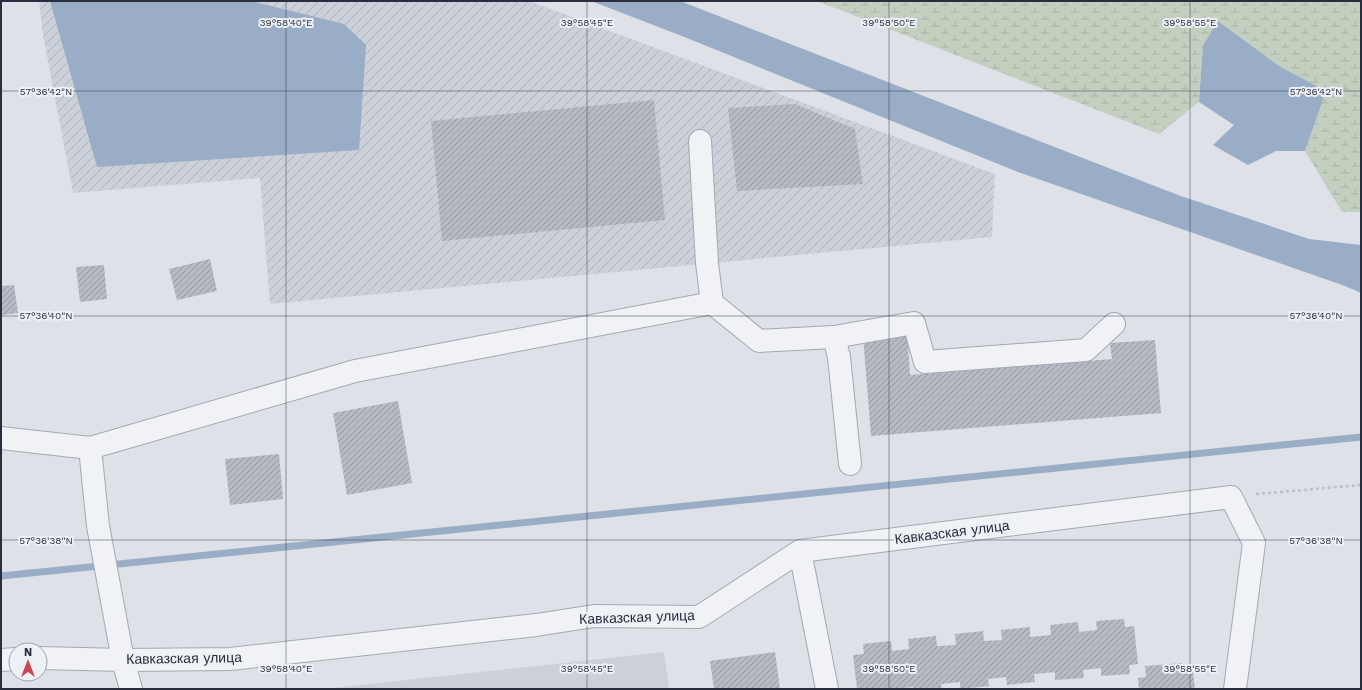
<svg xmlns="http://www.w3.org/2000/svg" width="1362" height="690" font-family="'Work Sans',sans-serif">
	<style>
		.built { fill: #ccd0d9 }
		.industrial { fill: url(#industrial-furrows) }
		.wetland { fill: url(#wetland-marsh) }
		.water { fill: #9aadc6 }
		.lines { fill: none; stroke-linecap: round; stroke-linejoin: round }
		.stream { stroke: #9aadc6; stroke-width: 7 }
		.building { fill: url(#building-hatch) }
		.minor-casing { stroke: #a4a8b1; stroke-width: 24 }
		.path { stroke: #bcbfc5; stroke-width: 2.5; stroke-dasharray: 3 3; stroke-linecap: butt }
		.minor { stroke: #f0f2f5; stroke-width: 22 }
		.ticks { fill: none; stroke: #282e3d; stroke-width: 1; stroke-opacity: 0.45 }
		.labels { text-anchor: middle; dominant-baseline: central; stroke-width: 4; stroke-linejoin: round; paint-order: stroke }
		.street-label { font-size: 14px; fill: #282e3d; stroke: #edf0f5 }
		.ticks-label { font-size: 10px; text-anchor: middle; fill: #282e3d; stroke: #edf0f5; stroke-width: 4; stroke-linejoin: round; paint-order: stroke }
	</style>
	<defs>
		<pattern id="industrial-furrows" width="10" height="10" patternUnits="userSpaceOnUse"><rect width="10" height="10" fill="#ccd0d9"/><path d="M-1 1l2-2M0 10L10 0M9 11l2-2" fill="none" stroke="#afb3bb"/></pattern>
		<pattern id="wetland-marsh" width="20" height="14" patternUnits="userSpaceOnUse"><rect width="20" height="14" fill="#c3d0bf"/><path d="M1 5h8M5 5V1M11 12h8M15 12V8" fill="none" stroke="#a8b3a5"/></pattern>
		<pattern id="building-hatch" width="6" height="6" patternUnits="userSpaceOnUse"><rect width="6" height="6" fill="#b5bac3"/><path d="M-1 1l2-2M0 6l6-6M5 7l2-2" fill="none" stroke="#9398a0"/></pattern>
	</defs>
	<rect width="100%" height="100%" fill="#dee1e7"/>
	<path class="built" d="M664,652l5,37h-345z"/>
	<path class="industrial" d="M39,1h490l466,173 -3,63 -722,67 -10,-126 -187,15 -30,-158z"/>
	<path class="wetland" d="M817,1h544v211h-19l-37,-61 21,-60 -47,-25 -61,-45 -15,24 -4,57 -40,32z"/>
	<path class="water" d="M50,1h201l93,23 22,21 -7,105 -262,17z
		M591,1h89l498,194 131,44 52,6v48l-16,-7 -327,-114 -336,-136z
		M1218,21l61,45 47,25 -21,60h-29l-28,14 -35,-20 21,-20 -35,-23 4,-57z"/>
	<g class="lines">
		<path class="stream" d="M1,576l1360,-139"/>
	</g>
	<path class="building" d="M654,100l11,120 -223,21 -11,-120z
		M795,104l60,25 8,55 -126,7 -9,-83z
		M210,259l7,32 -40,9 -8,-31z
		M104,265l3,34 -27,3 -4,-35z
		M14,285l4,28 -17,2v-29z
		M907,332l3,43 202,-16 -2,-16 45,-3 6,73 -290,23 -8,-100z
		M398,401l14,82 -65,12 -14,-82z
		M279,454l4,45 -53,6 -5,-46z
		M1124,619l1,8 9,-1 4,38 -9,1 1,9 -29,2v-8l-18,2 1,8 -29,2v-8l-21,2 1,8 -28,3 -1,-8 -18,2 1,7 -29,3v-7l-19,2 1,5h-29v-2l-17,2h-39l-4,-34 11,-1 -1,-10 28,-3 1,10 17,-2 -1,-10 28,-3 1,10 19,-1 -1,-11 28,-3 1,10 18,-1 -1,-10 29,-3v10l21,-2 -1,-10 28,-3 1,10 18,-2 -1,-9z
		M775,652l5,37h-66l-4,-28z
		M1182,663l1,10 10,-1 2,17h-56l-1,-11 8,-1 -1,-11z"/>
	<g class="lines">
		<defs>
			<path id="minor" d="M712,303l47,38 75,-4 5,20 11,107
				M834,337l80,-14 11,39 161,-12 28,-26
				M1,438l89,10 265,-77 357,-68 -5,-40 -7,-122
				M90,448l8,78 25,134 8,29
				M800,551l27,138
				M40,658l83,2 107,-1 306,-34 58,-9 105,1 101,-66 431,-54 23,46 -19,146
				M1,660l15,-1"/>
		</defs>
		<use href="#minor" class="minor-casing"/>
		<path class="path" d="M1256,494l105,-9"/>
		<use href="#minor" class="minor"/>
	</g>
	<path class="ticks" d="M286,1v688M587,1v688M889,1v688M1190,1v688M1,91h1360M1,316h1360M1,540h1360"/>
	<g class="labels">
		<g class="street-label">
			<text transform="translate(952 532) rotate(-7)">Кавказская улица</text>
			<text transform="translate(637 617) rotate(-2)">Кавказская улица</text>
			<text transform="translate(184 658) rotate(-1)">Кавказская улица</text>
		</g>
	</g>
	<g class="ticks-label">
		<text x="286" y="26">39°58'40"E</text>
		<text x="587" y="26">39°58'45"E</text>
		<text x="889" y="26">39°58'50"E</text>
		<text x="1190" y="26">39°58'55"E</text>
		<text x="46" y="95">57°36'42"N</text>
		<text x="1316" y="95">57°36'42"N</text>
		<text x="46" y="319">57°36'40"N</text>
		<text x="1316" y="319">57°36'40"N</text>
		<text x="46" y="544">57°36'38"N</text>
		<text x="1316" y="544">57°36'38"N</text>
		<text x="286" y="672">39°58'40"E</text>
		<text x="587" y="672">39°58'45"E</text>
		<text x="889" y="672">39°58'50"E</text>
		<text x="1190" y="672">39°58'55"E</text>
	</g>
	<rect width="1362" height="690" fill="none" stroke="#282e3d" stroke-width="4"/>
	<g transform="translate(28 662)"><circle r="19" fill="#edf0f5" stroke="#9ea2ab"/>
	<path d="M0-3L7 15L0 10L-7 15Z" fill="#c84752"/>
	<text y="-6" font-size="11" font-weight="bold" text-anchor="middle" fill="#282e3d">N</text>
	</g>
</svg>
